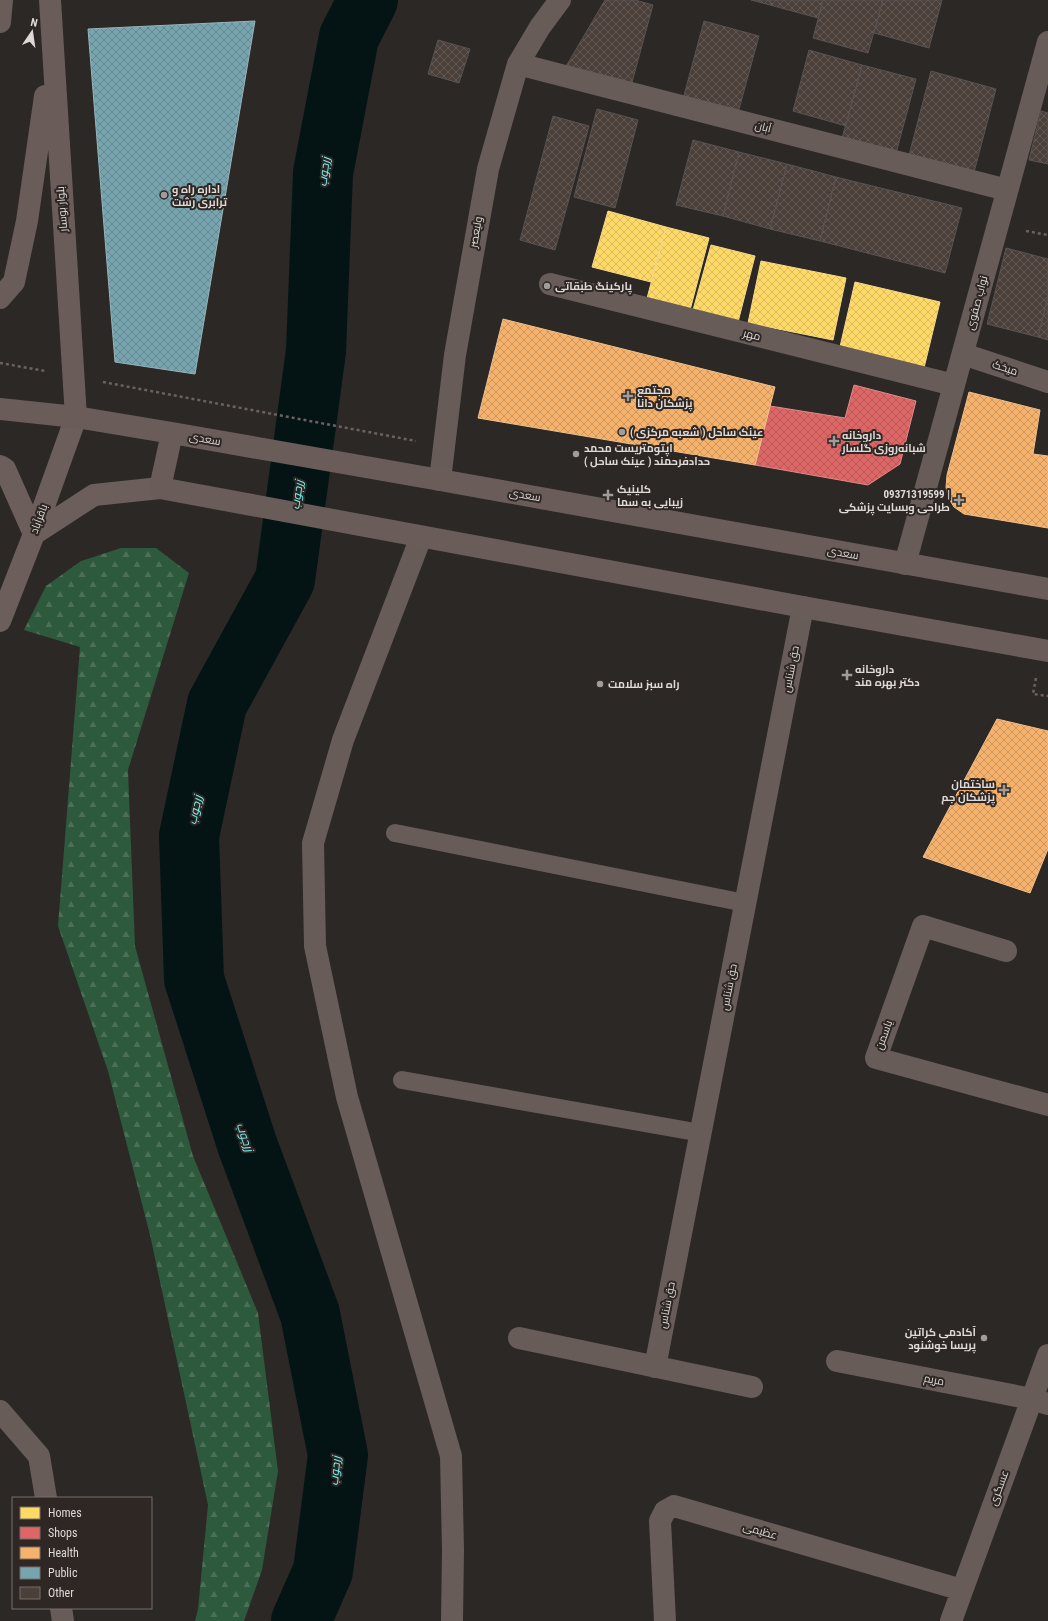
<svg xmlns="http://www.w3.org/2000/svg" width="1048" height="1621" font-family="'Roboto Condensed',Cairo,sans-serif">
	<style>
		.forest { fill: url(#forest-firs) }
		.homes { fill: url(#homes-cross-hatch); stroke: #f5d988 }
		.shops { fill: url(#shops-cross-hatch); stroke: #df8988 }
		.health { fill: url(#health-cross-hatch); stroke: #efbe8c }
		.public { fill: url(#public-cross-hatch); stroke: #95b5bb }
		.lines { fill: none; stroke-linecap: round; stroke-linejoin: round }
		.river { stroke: #041414; stroke-width: 60 }
		.building { fill: url(#building-cross-hatch); stroke: #575352 }
		.path { stroke: #6b615f; stroke-width: 2.5; stroke-dasharray: 3 3; stroke-linecap: butt }
		.service { stroke: #685c59; stroke-width: 18 }
		.minor { stroke: #685c59; stroke-width: 22 }
		.secondary { stroke: #6c5e5a; stroke-width: 22 }
		.primary { stroke: #6a5c59; stroke-width: 22 }
		.poi-dot { fill: #a09c9a; stroke: #2e2724; stroke-width: 1.5 }
		.labels { text-anchor: middle; dominant-baseline: central; stroke-width: 4; stroke-linejoin: round; paint-order: stroke }
		.street-label { font-size: 11px; fill: #dedad8; stroke: #2e2724 }
		.poi-label { font-size: 11px; font-weight: bold; fill: #dedad8; stroke: #2e2724; text-anchor: start }
		.water-label { font-size: 12px; font-style: italic; fill: #7bf4f5; stroke: #2e2724 }
	</style>
	<defs>
		<pattern id="forest-firs" width="22" height="20" patternUnits="userSpaceOnUse"><rect width="22" height="20" fill="#2d593c"/><path d="M5 1l3.5 6h-7zM16 11l3.5 6h-7z" fill="#4b7057"/></pattern>
		<pattern id="homes-cross-hatch" width="8" height="8" patternUnits="userSpaceOnUse"><rect width="8" height="8" fill="#ffd966"/><path d="M0 0l8 8M0 8l8-8" fill="none" stroke="#d9bb5f"/></pattern>
		<pattern id="shops-cross-hatch" width="8" height="8" patternUnits="userSpaceOnUse"><rect width="8" height="8" fill="#e06666"/><path d="M0 0l8 8M0 8l8-8" fill="none" stroke="#b15b5b"/></pattern>
		<pattern id="health-cross-hatch" width="8" height="8" patternUnits="userSpaceOnUse"><rect width="8" height="8" fill="#f6b26b"/><path d="M0 0l8 8M0 8l8-8" fill="none" stroke="#c99660"/></pattern>
		<pattern id="public-cross-hatch" width="8" height="8" patternUnits="userSpaceOnUse"><rect width="8" height="8" fill="#76a5af"/><path d="M0 0l8 8M0 8l8-8" fill="none" stroke="#67878e"/></pattern>
		<pattern id="building-cross-hatch" width="8" height="8" patternUnits="userSpaceOnUse"><rect width="8" height="8" fill="#4b3f39"/><path d="M0 0l8 8M0 8l8-8" fill="none" stroke="#645a55"/></pattern>
	</defs>
	<rect width="100%" height="100%" fill="#2c2826"/>
	<path class="forest" d="M121,548h35l33,25 -61,197 7,176 58,210 65,157 20,158 -16,99 -18,51h-49l3,-12 10,-104 -58,-270 -42,-164 -50,-145 22,-279 -56,-17 22,-44 35,-25z"/>
	<path class="homes" d="M608,211l58,16 -15,55 -59,-15z
		M666,227l43,11 -20,76 -43,-12z
		M711,245l44,11 -17,66 -45,-12z
		M761,261l85,17 -13,62 -85,-17z
		M855,282l85,20 -17,70 -84,-21z"/>
	<path class="shops" d="M854,385l62,16 -16,63 -32,21 -113,-20 15,-59 75,12z"/>
	<path class="health" d="M503,319l272,68 -20,78 -277,-47z
		M969,392l71,18 -7,44 15,2v72l-84,-14 -10,-7 -6,-10 -2,-10 1,-12z
		M997,719l51,12v118l-18,44 -107,-36z"/>
	<path class="public" d="M255,21l-60,353 -80,-12 -27,-333z"/>
	<g class="lines">
		<path class="river" d="M301,1621l22,-50 15,-116 -28,-141 -63,-170 -53,-165 -5,-143 28,-132 68,-124 31,-229 7,-178 26,-136 19,-37"/>
	</g>
	<path class="building" d="M605,0h30l18,5 -22,81 -66,-18z
		M751,0h20l-1,5z
		M771,0h52l-5,18 -48,-13z
		M823,0h60l-15,53 -55,-15z
		M883,0h59l-13,48 -55,-15z
		M704,21l55,15 -21,77 -55,-14z
		M438,40l32,9 -11,34 -31,-9z
		M809,50l53,15 -16,61 -53,-15z
		M862,65l54,14 -21,78 -54,-15z
		M931,71l65,18 -23,87 -65,-17z
		M597,109l41,11 -23,88 -41,-11z
		M1041,111l7,2v51l-19,-4z
		M553,116l36,10 -34,124 -35,-10z
		M693,140l46,12 -16,64 -47,-11z
		M739,152l48,12 -17,65 -47,-13z
		M787,164l49,13 -16,64 -50,-12z
		M836,177l126,31 -17,65 -125,-32z
		M1006,248l42,11v37l-10,41 -51,-13z
		M1048,296v44l-10,-3z"/>
	<g class="lines">
		<path class="path" d="M1026,231l22,4
			M0,363l45,8
			M103,382l313,59
			M1036,678l-3,16 15,2"/>
		<path class="service" d="M395,833l350,70
			M402,1080l299,53"/>
		<path class="minor" d="M518,64l489,126
			M550,284l404,101
			M963,354l85,28
			M440,480l15,-125 33,-186 30,-105 22,-37 20,-27
			M421,537l-78,203 -30,103 2,103 32,151 104,359 2,94 -1,71
			M905,564l143,-522
			M1006,951l-83,-25 -47,132 172,47
			M519,1338l233,49
			M837,1361l195,38 16,5
			M655,1367l148,-760
			M0,1411l39,45 7,42
			M61,1608l2,13
			M665,1621l-5,-100 5,-10 9,-5 288,84
			M951,1621l97,-266"/>
		<path class="secondary" d="M0,466l5,3 29,65
			M34,534l60,-39 66,-7
			M0,621l34,-87 42,-117"/>
		<path class="primary" d="M50,0l26,417
			M0,22l2,-22
			M0,298l14,-16 13,-61 18,-125
			M0,409l76,8 96,16 268,47 608,109
			M172,433l-12,55 643,119 245,44"/>
	</g>
	<g class="poi-dot">
		<circle cx="164" cy="195" r="4"/>
		<circle cx="547" cy="286" r="4"/>
		<path d="M626 390h4v4h4v4h-4v4h-4v-4h-4v-4h4z"/>
		<circle cx="622" cy="432" r="4"/>
		<path d="M832 435h4v4h4v4h-4v4h-4v-4h-4v-4h4z"/>
		<circle cx="576" cy="454" r="4"/>
		<path d="M606 489h4v4h4v4h-4v4h-4v-4h-4v-4h4z"/>
		<path d="M957 494h4v4h4v4h-4v4h-4v-4h-4v-4h4z"/>
		<path d="M845 669h4v4h4v4h-4v4h-4v-4h-4v-4h4z"/>
		<circle cx="600" cy="684" r="4"/>
		<path d="M1002 784h4v4h4v4h-4v4h-4v-4h-4v-4h4z"/>
		<circle cx="984" cy="1338" r="4"/>
	</g>
	<g class="labels">
		<g class="street-label">
			<text transform="translate(763 127) rotate(14)">آبان</text>
			<text transform="translate(62 209) rotate(-94)">بلوار بوسار</text>
			<text transform="translate(476 232) rotate(-80)">ولیعصر</text>
			<text transform="translate(977 303) rotate(-75)">نواب صفوی</text>
			<text transform="translate(752 335) rotate(14)">مهر</text>
			<text transform="translate(1005 368) rotate(18)">میخک</text>
			<text transform="translate(205 439) rotate(10)">سعدی</text>
			<text transform="translate(525 495) rotate(10)">سعدی</text>
			<text transform="translate(39 519) rotate(-70)">باقرآباد</text>
			<text transform="translate(843 553) rotate(10)">سعدی</text>
			<text transform="translate(791 669) rotate(-79)">حق شناس</text>
			<text transform="translate(729 987) rotate(-79)">حق شناس</text>
			<text transform="translate(884 1035) rotate(-70)">یاسمن</text>
			<text transform="translate(667 1305) rotate(-79)">حق شناس</text>
			<text transform="translate(934 1380) rotate(11)">مریم</text>
			<text transform="translate(999 1488) rotate(-70)">عسگری</text>
			<text transform="translate(760 1531) rotate(16)">عظیمی</text>
		</g>
		<g class="poi-label">
			<text x="172" y="189">اداره راه و<tspan x="172" dy="13">ترابری رشت</tspan></text>
			<text x="555" y="286">پارکینگ طبقاتی</text>
			<text x="637" y="390">مجتمع<tspan x="637" dy="13">پزشکان دانا</tspan></text>
			<text x="630" y="432">عینک ساحل ( شعبه مرکزی )</text>
			<text x="842" y="435">داروخانه<tspan x="842" dy="13">شبانه‌روزی گلسار</tspan></text>
			<text x="584" y="448">اپتومتریست محمد<tspan x="584" dy="13">حدادفرحمند ( عینک ساحل )</tspan></text>
			<text x="617" y="489">کلینیک<tspan x="617" dy="13">زیبایی به سما</tspan></text>
			<text x="950" y="494" text-anchor="end">09371319599 |<tspan x="950" dy="13">طراحی وبسایت پزشکی</tspan></text>
			<text x="855" y="669">داروخانه<tspan x="855" dy="13">دکتر بهره مند</tspan></text>
			<text x="608" y="684">راه سبز سلامت</text>
			<text x="995" y="784" text-anchor="end">ساختمان<tspan x="995" dy="13">پزشکان جم</tspan></text>
			<text x="976" y="1332" text-anchor="end">آکادمی کراتین<tspan x="976" dy="13">پریسا خوشنود</tspan></text>
		</g>
		<g class="water-label">
			<text transform="translate(324 172) rotate(-83)">زرجوب</text>
			<text transform="translate(297 495) rotate(-82)">زرجوب</text>
			<text transform="translate(195 810) rotate(-78)">زرجوب</text>
			<text transform="translate(245 1137) rotate(71)">زرجوب</text>
			<text transform="translate(335 1471) rotate(-85)">زرجوب</text>
		</g>
	</g>
	<rect x="12" y="1497" width="140" height="112" fill="#2e2724" stroke="#746f6c"/>
	<rect x="20" y="1507" width="20" height="12" fill="#ffd966" stroke="#746f6c"/>
	<text x="48" y="1517" font-size="12" fill="#dedad8">Homes</text>
	<rect x="20" y="1527" width="20" height="12" fill="#e06666" stroke="#746f6c"/>
	<text x="48" y="1537" font-size="12" fill="#dedad8">Shops</text>
	<rect x="20" y="1547" width="20" height="12" fill="#f6b26b" stroke="#746f6c"/>
	<text x="48" y="1557" font-size="12" fill="#dedad8">Health</text>
	<rect x="20" y="1567" width="20" height="12" fill="#76a5af" stroke="#746f6c"/>
	<text x="48" y="1577" font-size="12" fill="#dedad8">Public</text>
	<rect x="20" y="1587" width="20" height="12" fill="#4b3f39" stroke="#746f6c"/>
	<text x="48" y="1597" font-size="12" fill="#dedad8">Other</text>
	<g transform="translate(32 32) rotate(13)" stroke="#2e2724" stroke-width="3" paint-order="stroke">
	<path d="M0-3L7 15L0 10L-7 15Z" fill="#dedad8"/>
	<text y="-6" font-size="11" font-weight="bold" text-anchor="middle" fill="#dedad8">N</text>
	</g>
</svg>
